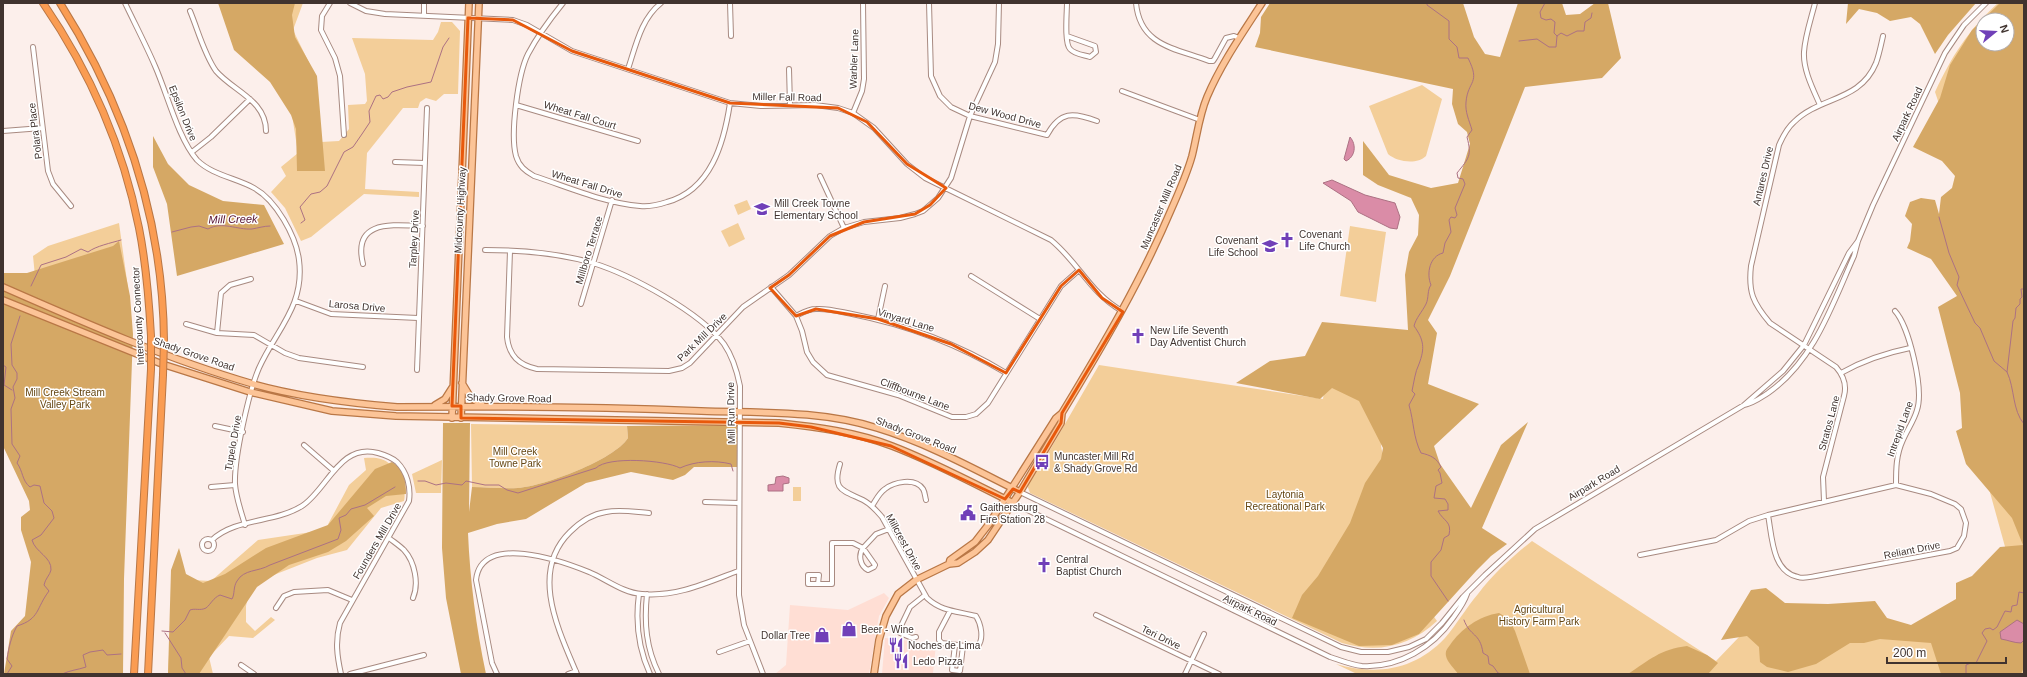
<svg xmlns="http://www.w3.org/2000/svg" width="2027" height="677" font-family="Arial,sans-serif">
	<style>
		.built { fill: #ffded4 }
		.green { fill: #f3ce99; fill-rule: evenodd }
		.forest { fill: #d5a865; fill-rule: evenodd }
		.water { fill: #da8ca7; stroke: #ac7183 }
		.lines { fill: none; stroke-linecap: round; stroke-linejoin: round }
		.stream { stroke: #ac7183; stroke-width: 1 }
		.minor-casing { stroke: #a88a81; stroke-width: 6 }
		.major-casing { stroke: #b97746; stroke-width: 8 }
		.highway-casing { stroke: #b97746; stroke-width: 8 }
		.minor { stroke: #fff; stroke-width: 4 }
		.major { stroke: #fcc497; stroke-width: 5.5 }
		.highway { stroke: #fa9c52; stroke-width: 6 }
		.highway-bridge-casing { stroke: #b97746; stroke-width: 8; stroke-linecap: butt }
		.highway-bridge { stroke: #fa9c52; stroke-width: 6 }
		.marked { fill: none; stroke: #e8590c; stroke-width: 3; stroke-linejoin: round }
		.labels { text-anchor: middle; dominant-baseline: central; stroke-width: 3; stroke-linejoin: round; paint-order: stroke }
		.street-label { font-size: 10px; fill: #40332f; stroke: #fff }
		.poi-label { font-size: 10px; fill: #40332f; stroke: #fff; text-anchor: start }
		.park-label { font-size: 10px; fill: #654612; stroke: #fff }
		.water-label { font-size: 11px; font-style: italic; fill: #540f2f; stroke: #fff }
	</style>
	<rect width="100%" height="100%" fill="#fcefeb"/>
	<path class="built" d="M884,593l5,5 -10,18 -10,58h-94l11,-9 4,-60 58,5z
		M885,638l51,6 -3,29 -51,1z"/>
	<path class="green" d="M222,3h81l-10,27 23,47 5,65 18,-1 10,-12 -1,-24 17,-1 2,-3 -2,-27 -13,-36 81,2 5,-8 3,-10h11l8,9 -2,63h-14l-8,7 -10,-3 -6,4 -2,6h-15l-36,45 -2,36 54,3v5l-55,-3 -53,43 -10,4 -16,-33 -14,-16 15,-16 -5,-9 17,-14 -9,-57z
		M1998,3h26v671h-667l-21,-10c41,12 79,6 109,-26 12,-14 21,-30 33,-44 15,-20 35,-38 54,-53l184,120 23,-24 46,-34 133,31 94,-62 -68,-246 79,-159 -69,-19 -19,-56c18,-38 32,-60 63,-89zM1983,20h24v24h-24z
		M1422,85l20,14 -16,57c-9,9 -29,6 -38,-2l-19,-48z
		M747,200l4,9 -13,6 -4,-10z
		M119,223l9,65 -91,8 -4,-40 15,-10z
		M738,223l7,16 -16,8 -8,-16z
		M1350,226l36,6 -10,70 -36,-6z
		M1333,324l45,41 3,81 22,105 11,38 23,32c-27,25 -59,33 -95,22l-312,-150 -3,-8 20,-30 52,-90 224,34z
		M471,424l156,2 1,12c-14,22 -84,48 -110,50 -15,1 -31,-1 -46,-1z
		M364,458c21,-2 27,4 35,21 4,8 7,13 5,22l-23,7 -34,42 -30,8 -66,26 -5,22v16l9,9 16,-14 4,3 -22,18 -24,-2 -20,21 4,17h-45l5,-95 38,2 47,-41 67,-10 24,-45 17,-15z
		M442,460l-1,33h-25l-4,-19z
		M793,487h8v14h-8z"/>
	<path class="forest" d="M218,3h77l-3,12 3,22 22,39 8,95h-28l-1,-42 -5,-14 -21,-33 -36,-32z
		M1270,3h193l11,34 11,17 15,3 18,-54h44l4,12 14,-1 15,-11h13l13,55 -19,20 -77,9 -75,189 -22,44 9,13 -9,51 51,20 -45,42 6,18 31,44 30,-63 27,-23 -46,106 25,16 -16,12 -14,14 -58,64 -27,11 -33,1 -67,-28 10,-23 16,-19 32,-53 15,-40 16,-24 2,-11 -24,-47 -27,-13 -12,11 -84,-16 34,-22 35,-5 17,-34 86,8 -3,-55 4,-23 9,-17 1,-20 -8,-17 -33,-13 -15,-10v-34l26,34 42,13 27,-5 12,-39 -3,-12 -9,-8 -6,-20 1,-15 -198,-42 5,-14 1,-16z
		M1848,3h128l-28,32 -13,19 -15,-30 -9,-7 -21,4 -13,-8 -18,-4 -13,15z
		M2000,3h24v664l-3,7h-80l-10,-31 -51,-4 -16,4h-14l-34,21 -28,8 -21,-5 -7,-5 -1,-15 -12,-11 -26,4 30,-50 15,-2 19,15 43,1 47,-3 12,17 24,7 45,-26v-16l16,-7 28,-29 23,-2 -11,-27 -46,-54 -10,-33 6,-3 -2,-35 -22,-86 19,-11 -26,-37 -24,-11 3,-7 2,-17 -7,-8 5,-14 11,-4 14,2 4,14 2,-17 11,-9 3,-12 -13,-15 -29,-14 27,-49 10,-33 22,-35zM1983,20h24v24h-24z
		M153,136l15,28 21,21 34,16 41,4 20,39 -107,32 -10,-72 -14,-37z
		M119,241l11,55 3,38 -9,245 -1,95h-119l7,-43 14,-15 6,-54 -10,-32v-13l9,-7 -1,-9 -26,-55v-173h24l86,-27z
		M443,423h27l-1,89 3,-25c15,0 31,2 46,1 26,-2 96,-28 110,-50l-1,-12 110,-1v42h-43l-9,8 -12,5 -42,-8 -45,11 -60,36 -29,5 -29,9c2,47 8,94 18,141h-25l-15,-76 -4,-50z
		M392,462c12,7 14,18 14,32l-20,2 -19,12 7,8 -28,25 -18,11 -39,13 -32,22 -58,87h-31l3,-104 8,-22 7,26 17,9 22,-9 41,-26 62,-23 47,-56z
		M1499,613l10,6 6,12 15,43h-72c-3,-5 -11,-12 -12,-18 -1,-5 1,-7 4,-11 11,-16 29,-29 49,-32z
		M1687,646l20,9 11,8 -10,11h-80c21,-14 33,-25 59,-28z"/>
	<path class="water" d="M1350,137c7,8 5,20 -4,24l-2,-2z
		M1332,180l33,15 30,8 5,14 -3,12 -7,-1 -32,-16 -7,-11 -28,-18z
		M783,476l6,2v5l-6,1v7h-15v-6l7,-1 1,-7z
		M2017,620l7,4v16l-3,3c-7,0 -13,-3 -20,-4l-1,-7z"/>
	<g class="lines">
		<path class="stream" d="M1427,3v2l22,16v18l8,8 2,11h9c13,26 0,22 -2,44 -1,10 3,18 6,28l-5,7c5,19 2,21 -10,36l1,5 5,1 2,5 -10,24 2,7 -2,3 -4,-1 -2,3 2,12 -6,11 -2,10c-13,3 -17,20 -12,32 -4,5 -2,13 -5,19 -4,8 -10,14 -12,22 10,14 11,22 5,38 -4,8 -5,18 -7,27l3,3 -6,11c5,17 4,32 12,48 9,2 16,5 20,14l-3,3 2,3 2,10 -6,3 -2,12 11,1 3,5v6l-10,1c6,11 14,10 11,24l-5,3 -3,12 -10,12v14l17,25
			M1545,3l-5,9 1,6 5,2 5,-1 4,3 -1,11 3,3
			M1519,41l18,-2 12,8h7l1,-11 4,-3 6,3 10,-5h7l1,-9 6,-4 1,-5
			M1939,217l10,36 10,24 -2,8 18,38 5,5 14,33 13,11
			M301,223l4,-3 -5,-13 11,-13 9,-2 7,-6 17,-34 9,-5 9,-13 8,-12 -1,-11 7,-15 4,-1 3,4 5,-2 4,-5 15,-5 24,-5 12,-35 6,-9
			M172,232l19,-5 8,-1 9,3c14,-8 29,1 44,0 6,-1 12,-3 18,-3
			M2024,279v1
			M31,286l10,-21 25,-8 15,-8 7,3c8,-6 23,-9 33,-12
			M2024,289h-3l1,8 -2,2v5l-4,4 -1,10 -2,3 -6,51c8,17 5,38 17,52
			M3,365l3,2 -2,18 8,5
			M418,481h7l11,4 10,-2 16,2 4,-4 19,4h14l8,5 11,3 78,-25c12,-12 69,-8 84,0 15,-7 35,-8 51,-4l2,7
			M1464,620c6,17 16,12 19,33l5,3 1,8 4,2 5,7 4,1
			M162,631l11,1 12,-12 5,-10c5,-2 10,1 16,-2 5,-4 7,-10 14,-13l12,4c3,-5 1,-12 5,-18 7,-12 21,-9 33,-16l68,-26 3,-9 -2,-12 7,-3 5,-6 14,-4 30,-18
			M165,633l16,25 1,10 4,6
			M7,674l5,-8 -5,-7c2,-12 4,-22 10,-33 23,-7 19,-18 32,-35l-5,-6c1,-6 6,-10 7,-15 1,-13 -16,-18 -19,-30l9,-5 13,-17 -2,-7 -8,-8 -4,-17 -6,-1 -4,2c-8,-6 -7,-16 -13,-24l3,-7 -8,-12 -1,-35 4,-11 -2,-11 4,-8v-6l-5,-8 -1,-21 9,-28
			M62,674c9,-4 15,-4 24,-7l-3,-12 7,-3 13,-2 4,5 14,-1
			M1966,674v-9l5,-2h5l11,-22 -5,-8 3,-4 5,-1 3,2 4,-3 8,-16 6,1 1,-6 5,-1 2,-13 5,1"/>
		<defs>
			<path id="minor" d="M125,3c10,21 21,42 30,63 12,27 23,72 42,94 15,15 39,18 57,28 22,12 42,48 45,72 6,46 -23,70 -40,108 -10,23 -25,90 -24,116 1,14 6,27 10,41
				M330,3l-8,13 -1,14 14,28 5,18 4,59
				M350,3l16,8 19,3 128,6 14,5 45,26 158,52 31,3 54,-1 23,3 15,5 21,15 33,36 18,14 126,62c28,23 39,53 71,71
				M563,3c-13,16 -25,32 -35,51 -10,20 -18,80 -12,102 3,10 9,15 18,20 34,11 70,27 106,30 9,1 18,-1 27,-4 44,-12 57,-59 63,-99
				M730,3l1,33
				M929,3l2,73 9,20 11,11 19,9 77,19c13,-24 26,-23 50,-14
				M1136,3c4,43 39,45 73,58h4l2,-3 11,-20 8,-2 5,2
				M1815,3c-4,16 -10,33 -11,49 -1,18 9,37 16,53
				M190,11c8,19 14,43 26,60 17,20 50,29 50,60
				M424,15v-12
				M1067,36l28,10 1,6 -6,5c-6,-2 -16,-3 -20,-8 -6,-6 -3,-37 -3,-46
				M33,47l15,124 5,13 18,22
				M628,69c8,-24 13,-50 33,-66
				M789,69l1,36
				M1122,91l78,29
				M516,105l122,36
				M853,113l9,-22 2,-12 -1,-76
				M3,131l39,-3
				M192,152l19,-15 39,-38
				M395,162l30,1
				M820,176l24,52
				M485,250c36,0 73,3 108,13 38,12 107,49 131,81 9,13 13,27 16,42l-1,209 5,30 19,49
				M510,251l-3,86c2,19 12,28 30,32l132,2 13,-3 8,-5 53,-56 46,-32 41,-39 14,-8 20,-6 36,-4 15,-4 8,-3 15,-13 13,-20 19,-62 25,-54 3,-18 1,-41
				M363,264c-11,-45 30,-39 60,-38
				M971,276l69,43
				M771,287l25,29 6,15 5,21 6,10 14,13 71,20 54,22h14l10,-3 12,-11 73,-117 18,-16
				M296,301l35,13 87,4
				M581,304l31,-104
				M1895,311c14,15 29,78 22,99 -3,11 -10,20 -14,30 -7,15 -7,29 -7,45
				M796,316c6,-3 12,-7 20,-7 12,-1 25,3 36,5 56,11 106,30 154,59
				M878,319l7,-33
				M186,324l31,9 37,2 31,18 14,5 64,9
				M217,333l4,-40 9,-8 21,-6
				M417,370l10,-262
				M1841,373c23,-13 44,-20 69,-25
				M1744,405c10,-2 16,-7 24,-12 46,-32 64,-88 86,-137l4,-15 15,-36 72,-152 19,-28 22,-22
				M215,426l28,6
				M304,445l30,26
				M840,464c-8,26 2,26 23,36 8,4 13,10 19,17l45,81c15,14 31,13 49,18 5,8 8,22 2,30l-5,1 -31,-4 -3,-3v-8l11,-21
				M211,487l24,-2
				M1020,492l321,155 20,5h27l21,-5 17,-8 16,-16 21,-26 22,-22 50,-46 209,-124 39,-34 21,-26 45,-92 9,-12
				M1824,501l-1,-24 21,-81c3,-11 -1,-21 -8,-29l-66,-44c-17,-20 -22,-31 -19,-57l28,-121c4,-9 8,-17 15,-23 26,-26 66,-20 82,-59 3,-8 5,-18 7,-27
				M705,502l34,1
				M1013,503l317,154c10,3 21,8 32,9 37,2 71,-19 91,-48 5,-7 11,-15 14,-24
				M872,506c4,-6 7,-13 13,-17 9,-7 30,-12 38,0 2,3 2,8 3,11
				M389,538c5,4 11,8 15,12 11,12 15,34 9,48
				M202 545a6 6 0 1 1 12 0a6 6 0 1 1-12 0Z
				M212,540c23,-22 63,-17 90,-34 25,-16 38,-64 76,-53 7,2 13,4 19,9 10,10 14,25 12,39l-69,122c-5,18 -3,33 1,51
				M863,548l12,17 -1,2 -6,3c-8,-4 -10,-15 -5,-22z
				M1640,555l76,-15 33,-19 19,-6c4,21 4,57 30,62 5,2 12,0 18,-1l134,-25 7,-3 7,-12 2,-13 -5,-14 -6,-5 -24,-10 -35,-9 -128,30
				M818,584l1,-9h-11v9h24v-41h21l10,5 13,-14 13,-5
				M639,594c-4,29 -1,54 11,80
				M647,594c-3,29 -1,54 12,80
				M276,608l8,-12 10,-4 34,-2 24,10
				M1096,615l123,59
				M916,637l-4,1 -12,-5 -1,-3 11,-23 15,-12
				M955,645l-3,25 8,1 3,-25
				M719,652l31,-11
				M241,665l13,9
				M350,674l74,-19
				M497,674l-5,-11 -16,-83c5,-48 86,-19 113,-8 17,7 34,21 53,22 35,3 64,-11 96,-23
				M568,674l8,-3
				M577,674c-18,-43 -48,-102 -7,-142 10,-10 22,-18 36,-20 14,-3 29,0 43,1
				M1185,674l19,-40"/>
			<path id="major" d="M3,287c82,36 164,72 250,97 46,13 96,19 144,23 101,-1 203,0 304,4 59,2 120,-1 176,17 50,15 97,41 143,64
				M3,300l159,64 88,28 82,19 64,5 383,7c38,4 77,9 113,23 42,16 81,37 121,57
				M462,383l9,15 11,7
				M435,405l10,-6 7,-11
				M452,418l17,-415
				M461,418l18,-415
				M949,564l1,-4 25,-18 14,-18 67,-106 6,-5c40,-66 79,-132 109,-203 8,-18 16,-36 21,-54 5,-20 7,-40 15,-59 14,-33 35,-63 55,-94
				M874,674l5,-34 7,-24 12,-22 18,-14 33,-16 9,-1 17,-11 13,-12 32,-48 41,-69 1,-10"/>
			<path id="highway" d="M43,3c46,67 80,144 96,225 7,35 10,72 12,108
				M60,3c65,103 103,216 104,338
				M134,674l17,-305
				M148,674l15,-299"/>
		</defs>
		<use href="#minor" class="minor-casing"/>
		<use href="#major" class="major-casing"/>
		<use href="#highway" class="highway-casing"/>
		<use href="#minor" class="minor"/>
		<use href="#major" class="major"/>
		<use href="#highway" class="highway"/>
		<defs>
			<path id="highway-bridge" d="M151,369v-33
				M163,375l1,-34"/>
		</defs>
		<use href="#highway-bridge" class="highway-bridge-casing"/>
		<use href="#highway-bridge" class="highway-bridge"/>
	</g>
	<path class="marked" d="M468,18l45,2 59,31 158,52 108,5 29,14 40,42 39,24 -16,17 -15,9 -51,8 -34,14 -41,39 -19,13 26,28 20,-7 62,10 73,25 55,29 55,-87 18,-16 23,28 21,14 -61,101 -1,10 -41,69 -7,-3 -8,10 -114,-53 -80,-19 -32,-4 -318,-5v-12h-9z"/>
	<defs>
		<symbol id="school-bare" viewBox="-9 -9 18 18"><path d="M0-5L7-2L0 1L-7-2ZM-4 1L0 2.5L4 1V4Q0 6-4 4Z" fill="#7040b8" stroke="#fff" stroke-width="2.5" paint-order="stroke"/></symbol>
		<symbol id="church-bare" viewBox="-9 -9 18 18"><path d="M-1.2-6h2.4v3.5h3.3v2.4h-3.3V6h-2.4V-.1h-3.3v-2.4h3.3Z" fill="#7040b8" stroke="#fff" stroke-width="2.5" paint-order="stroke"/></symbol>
		<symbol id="bus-bare" viewBox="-9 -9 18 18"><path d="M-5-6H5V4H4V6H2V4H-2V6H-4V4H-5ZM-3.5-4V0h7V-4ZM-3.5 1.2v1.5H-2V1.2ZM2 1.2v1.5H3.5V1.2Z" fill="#7040b8" stroke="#fff" stroke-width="2.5" paint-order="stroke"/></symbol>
		<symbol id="civic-bare" viewBox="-9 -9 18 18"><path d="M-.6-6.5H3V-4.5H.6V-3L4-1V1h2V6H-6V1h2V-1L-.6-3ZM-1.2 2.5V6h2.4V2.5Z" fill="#7040b8" stroke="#fff" stroke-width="2.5" paint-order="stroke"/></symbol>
		<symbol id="shop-bare" viewBox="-9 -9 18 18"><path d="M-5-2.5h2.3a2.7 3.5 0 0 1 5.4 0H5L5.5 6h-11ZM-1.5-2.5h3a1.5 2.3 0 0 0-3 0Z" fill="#7040b8" stroke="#fff" stroke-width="2.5" paint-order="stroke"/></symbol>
		<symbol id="restaurant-bare" viewBox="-9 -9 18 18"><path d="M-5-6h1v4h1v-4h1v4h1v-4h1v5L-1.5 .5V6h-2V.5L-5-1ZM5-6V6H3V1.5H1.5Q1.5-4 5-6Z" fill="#7040b8" stroke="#fff" stroke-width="2.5" paint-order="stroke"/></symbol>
	</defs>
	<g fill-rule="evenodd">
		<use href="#school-bare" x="751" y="198" width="22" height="22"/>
		<use href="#church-bare" x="1276" y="229" width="22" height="22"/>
		<use href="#school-bare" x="1259" y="235" width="22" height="22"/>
		<use href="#church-bare" x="1127" y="325" width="22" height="22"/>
		<use href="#bus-bare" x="1031" y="451" width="22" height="22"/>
		<use href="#civic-bare" x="957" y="502" width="22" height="22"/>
		<use href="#church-bare" x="1033" y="554" width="22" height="22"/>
		<use href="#shop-bare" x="838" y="618" width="22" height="22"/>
		<use href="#shop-bare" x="811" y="624" width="22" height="22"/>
		<use href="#restaurant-bare" x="885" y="634" width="22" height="22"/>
		<use href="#restaurant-bare" x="890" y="650" width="22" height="22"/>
	</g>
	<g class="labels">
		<g class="street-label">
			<text transform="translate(854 59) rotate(-88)">Warbler Lane</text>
			<text transform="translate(787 97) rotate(1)">Miller Fall Road</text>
			<text transform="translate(183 113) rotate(68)">Epsilon Drive</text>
			<text transform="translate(1907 114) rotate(-65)">Airpark Road</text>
			<text transform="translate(580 115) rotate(17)">Wheat Fall Court</text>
			<text transform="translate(1005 115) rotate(15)">Dew Wood Drive</text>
			<text transform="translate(35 131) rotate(-97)">Polara Place</text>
			<text transform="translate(1763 176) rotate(-77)">Antares Drive</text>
			<text transform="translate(587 184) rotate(17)">Wheat Fall Drive</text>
			<text transform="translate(1161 207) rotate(-67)">Muncaster Mill Road</text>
			<text transform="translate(460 210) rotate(-87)">Midcounty Highway</text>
			<text transform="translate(414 239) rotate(-87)">Tarpley Drive</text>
			<text transform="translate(589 250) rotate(-73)">Millboro Terrace</text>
			<text transform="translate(357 306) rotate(5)">Larosa Drive</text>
			<text transform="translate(138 316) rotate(-93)">Intercounty Connector</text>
			<text transform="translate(906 320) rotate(17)">Vinyard Lane</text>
			<text transform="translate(702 337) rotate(-44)">Park Mill Drive</text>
			<text transform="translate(194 354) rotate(19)">Shady Grove Road</text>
			<text transform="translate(915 394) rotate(21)">Cliffbourne Lane</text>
			<text transform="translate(509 398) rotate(1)">Shady Grove Road</text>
			<text transform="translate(731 413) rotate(-91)">Mill Run Drive</text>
			<text transform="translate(1829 423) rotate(-75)">Stratos Lane</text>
			<text transform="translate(1900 429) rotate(-70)">Intrepid Lane</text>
			<text transform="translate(916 435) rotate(21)">Shady Grove Road</text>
			<text transform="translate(233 443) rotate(-80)">Tupelo Drive</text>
			<text transform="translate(1594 483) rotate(-31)">Airpark Road</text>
			<text transform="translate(377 541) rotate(-60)">Founders Mill Drive</text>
			<text transform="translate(904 542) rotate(61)">Millcrest Drive</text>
			<text transform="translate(1912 550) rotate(-11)">Reliant Drive</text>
			<text transform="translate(1250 610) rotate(26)">Airpark Road</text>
			<text transform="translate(1161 637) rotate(26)">Teri Drive</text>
		</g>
		<g class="poi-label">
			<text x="774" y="203">Mill Creek Towne<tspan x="774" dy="12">Elementary School</tspan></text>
			<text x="1299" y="234">Covenant<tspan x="1299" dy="12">Life Church</tspan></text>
			<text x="1258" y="240" text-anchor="end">Covenant<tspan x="1258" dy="12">Life School</tspan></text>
			<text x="1150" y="330">New Life Seventh<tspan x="1150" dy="12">Day Adventist Church</tspan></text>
			<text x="1054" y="456">Muncaster Mill Rd<tspan x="1054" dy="12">&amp; Shady Grove Rd</tspan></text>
			<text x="980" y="507">Gaithersburg<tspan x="980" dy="12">Fire Station 28</tspan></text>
			<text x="1056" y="559">Central<tspan x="1056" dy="12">Baptist Church</tspan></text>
			<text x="861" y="629">Beer - Wine</text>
			<text x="810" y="635" text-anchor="end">Dollar Tree</text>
			<text x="908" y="645">Noches de Lima</text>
			<text x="913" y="661">Ledo Pizza</text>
		</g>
		<g class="park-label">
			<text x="65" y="392">Mill Creek Stream<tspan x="65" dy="12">Valley Park</tspan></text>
			<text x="515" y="451">Mill Creek<tspan x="515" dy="12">Towne Park</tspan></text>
			<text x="1285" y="494">Laytonia<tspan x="1285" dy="12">Recreational Park</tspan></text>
			<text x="1539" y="609">Agricultural<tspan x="1539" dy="12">History Farm Park</tspan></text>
		</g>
		<g class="water-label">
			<text transform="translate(233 219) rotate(-1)">Mill Creek</text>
		</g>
	</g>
	<rect width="2027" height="677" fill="none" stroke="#40332f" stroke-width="8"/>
	<g transform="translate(1995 32) rotate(72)"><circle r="19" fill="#ffffff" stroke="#b3adac"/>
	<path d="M0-3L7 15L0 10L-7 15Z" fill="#7040b8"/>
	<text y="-6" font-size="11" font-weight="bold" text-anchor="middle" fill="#40332f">N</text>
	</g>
	<path d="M1887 657v6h119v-6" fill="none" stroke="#40332f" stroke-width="2"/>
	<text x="1893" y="657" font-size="12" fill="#40332f" stroke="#ffffff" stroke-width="3" paint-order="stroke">200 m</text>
</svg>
